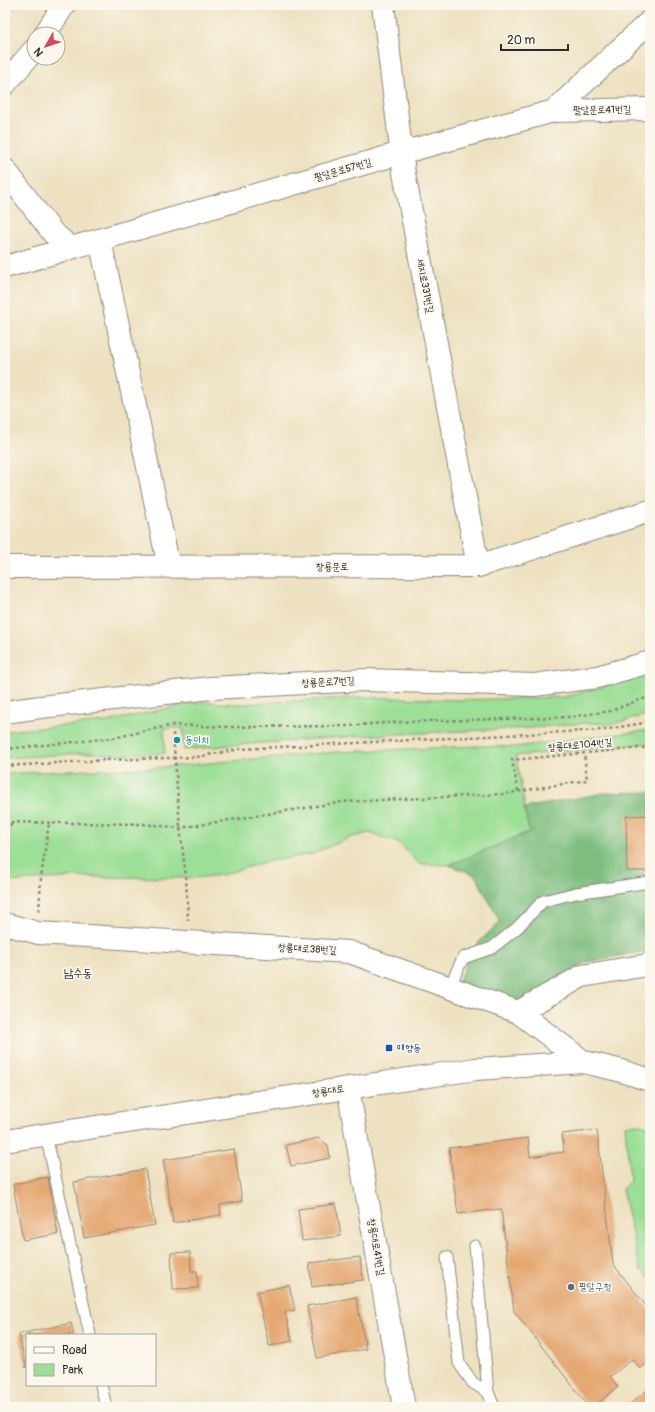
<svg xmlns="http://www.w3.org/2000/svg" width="655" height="1412" font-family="Pangolin,'Poor Story',sans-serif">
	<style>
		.green { fill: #9cdf96; stroke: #648560 }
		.forest { fill: #7dbe7f; stroke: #547455 }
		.building { fill: #e5a873 }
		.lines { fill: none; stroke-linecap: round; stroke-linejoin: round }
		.service-casing { stroke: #8c8676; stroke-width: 13 }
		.minor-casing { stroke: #8c8676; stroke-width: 24 }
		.tertiary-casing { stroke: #8c8676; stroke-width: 24 }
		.path { stroke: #8c8676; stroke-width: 2.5; stroke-dasharray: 3 3; stroke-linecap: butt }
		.service { stroke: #fff; stroke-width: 11 }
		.minor { stroke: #fff; stroke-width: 22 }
		.tertiary { stroke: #fff; stroke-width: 22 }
		.culture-dot { fill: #0f9aa8; stroke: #fbf7ec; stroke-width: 1.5 }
		.transit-dot { fill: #1a4fb4; stroke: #fbf7ec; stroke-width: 1.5 }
		.service-dot { fill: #5c6f8a; stroke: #fbf7ec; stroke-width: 1.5 }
		.labels { text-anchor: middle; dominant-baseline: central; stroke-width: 3.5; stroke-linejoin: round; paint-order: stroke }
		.street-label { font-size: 10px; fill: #2b2b2b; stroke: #fbf7ec }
		.culture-label { font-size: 10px; fill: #0d838f; stroke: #fbf7ec; text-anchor: start }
		.transit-label { font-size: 10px; fill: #164399; stroke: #fbf7ec; text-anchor: start }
		.service-label { font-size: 10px; fill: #4e5e75; stroke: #fbf7ec; text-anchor: start }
		.quarter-label { font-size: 12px; fill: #2b2b2b; stroke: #fbf7ec }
	</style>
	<rect width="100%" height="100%" fill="#fbf7ec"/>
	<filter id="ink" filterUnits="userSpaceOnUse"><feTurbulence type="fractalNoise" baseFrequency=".025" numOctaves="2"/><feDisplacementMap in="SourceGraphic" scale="8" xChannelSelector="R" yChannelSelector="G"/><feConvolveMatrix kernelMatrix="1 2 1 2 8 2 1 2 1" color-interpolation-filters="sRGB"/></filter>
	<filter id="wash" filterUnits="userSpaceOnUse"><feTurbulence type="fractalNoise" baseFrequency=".012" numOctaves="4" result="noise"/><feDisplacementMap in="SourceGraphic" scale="16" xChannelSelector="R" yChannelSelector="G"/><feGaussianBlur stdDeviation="0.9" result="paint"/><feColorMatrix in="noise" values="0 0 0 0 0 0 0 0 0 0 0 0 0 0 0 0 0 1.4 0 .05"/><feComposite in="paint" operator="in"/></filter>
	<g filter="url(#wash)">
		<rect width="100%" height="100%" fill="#eee1c1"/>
		<path class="green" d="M650,675v25l-4,1v14l-33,9 -30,-1 -52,5 -174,8 -134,10 -39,4 -1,-22h-11l-8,1 1,24 -40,2 -35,-2 -85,5v-27l101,-9 77,-17 20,-3 40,2 121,-7 95,3 106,-3 72,-20z
			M650,730v13l-134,13 13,76 -80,33 -30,-1 -20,-21 -30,-10 -17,4 -40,17 -47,8 -43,13 -29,3 -117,-1 -71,5v-108l33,-2 113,-4 184,-16 145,-6 34,1z
			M641,1124l9,3v151l-10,-9 -18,-80 8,-8 -5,-56z"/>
		<path class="forest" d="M650,792v158l-63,12 -69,40 -61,-18 17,-37 26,-25 -25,-47 -26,-10 80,-33 -5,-24 80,-15z"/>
		<g id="blocks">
			<path class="building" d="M650,815v56h-23l-1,-55z
				M597,1130l16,134 37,47v50l-10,8 -8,-10 -22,18 8,10 -25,20h-4l-75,-96 -13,-102 -43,5 -9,-66 79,-10 2,19 34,-5 -2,-18z
				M318,1138l10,7 2,13 -39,8 -5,-21z
				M234,1149l8,52 -22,4 1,10 -48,8 -10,-63z
				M145,1169l10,56 -71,13 -10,-56z
				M48,1177l10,57 -35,6 -10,-56z
				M336,1204l5,32 -39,5 -4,-32z
				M190,1252l1,19h6l1,17 -25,1 -2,-36z
				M360,1257l3,23 -51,7 -3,-24z
				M289,1285l6,25 -10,2 7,29 -23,5 -12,-54z
				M356,1297l10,52 -49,9 -10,-52z
				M71,1323l3,12h-47l-1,33 -7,-34z
				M646,1391l4,5v11h-24z"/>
		</g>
	</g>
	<g filter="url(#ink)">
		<use href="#blocks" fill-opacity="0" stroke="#8c8676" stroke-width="1"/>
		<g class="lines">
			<defs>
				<path id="service" d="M449,988l14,-30 29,-10 25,-20 26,-27 33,-8 74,-11
					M46,1135l44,200
					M475,1246l13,146 6,15
					M447,1257l12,106 14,20 15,9
					M101,1385l5,22"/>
				<path id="minor" d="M383,5l21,168 74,393
					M45,34l19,-29
					M5,84l29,-34
					M554,111l96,-2
					M5,170l48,63 18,15
					M100,240l69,327
					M5,267l396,-114 153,-42 96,-90
					M5,567l473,-1 172,-55
					M5,712l36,-5 170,-19 153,-8 170,5 63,-8 53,-15
					M5,924l33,9 311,19 169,60 66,50
					M518,1012l64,-36 65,-11 3,-2
					M348,1088l56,319"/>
				<path id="tertiary" d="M5,1141l343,-53 128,-19 108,-7 34,8 32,10"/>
			</defs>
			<use href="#service" class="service-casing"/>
			<use href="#minor" class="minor-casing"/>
			<use href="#tertiary" class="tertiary-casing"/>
			<path class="path" d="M173,733l7,95 6,49 2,43
				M5,749l108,-11 60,-13 53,2 121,-1 51,-4 172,-5 40,-6 32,-12 8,-1
				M5,766l101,-6 91,-3 43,-8 363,-19 46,-8 1,15
				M518,791l-6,-31 138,-13
				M5,822l138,2 37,4 162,-26 162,-8 83,-14 -3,-27
				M5,829l9,-7
				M39,911l2,-33 8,-55"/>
			<use href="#service" class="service"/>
			<use href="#minor" class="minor"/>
			<use href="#tertiary" class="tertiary"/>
		</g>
	</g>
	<circle class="culture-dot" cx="177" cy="740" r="4"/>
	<rect class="transit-dot" x="385" y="1044" width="8" height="8" rx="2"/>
	<circle class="service-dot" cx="571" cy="1287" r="4"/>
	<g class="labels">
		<g class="street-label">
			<text transform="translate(602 110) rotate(-1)">팔달문로41번길</text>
			<text transform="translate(343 170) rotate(-16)">팔달문로57번길</text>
			<text transform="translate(425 286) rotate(79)">세지로331번길</text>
			<text x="332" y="567">창룡문로</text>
			<text transform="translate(328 682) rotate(-3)">창룡문로7번길</text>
			<text transform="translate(580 745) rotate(-5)">창룡대로104번길</text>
			<text transform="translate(307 949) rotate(3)">창룡대로38번길</text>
			<text transform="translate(328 1091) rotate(-9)">창룡대로</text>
			<text transform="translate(376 1247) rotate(80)">창룡대로41번길</text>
		</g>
		<g class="culture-label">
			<text x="185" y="740">동이치</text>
		</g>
		<g class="transit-label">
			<text x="397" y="1048">매향동</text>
		</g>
		<g class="service-label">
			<text x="579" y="1287">팔달구청</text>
		</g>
		<g class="quarter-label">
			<text x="78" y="973">남수동</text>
		</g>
	</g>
	<rect width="655" height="1412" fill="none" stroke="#fbf7ec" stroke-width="20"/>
	<rect x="26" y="1334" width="130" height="52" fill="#fbf7ec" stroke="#a8a59f"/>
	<rect x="34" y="1347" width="20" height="6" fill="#ffffff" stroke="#a8a59f"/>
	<text x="62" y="1354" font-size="12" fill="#2b2b2b">Road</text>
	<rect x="34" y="1364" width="20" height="12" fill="#9cdf96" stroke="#a8a59f"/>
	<text x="62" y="1374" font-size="12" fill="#2b2b2b">Park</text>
	<g transform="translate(46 46) rotate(231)"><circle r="19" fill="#fbf7ec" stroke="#a8a59f"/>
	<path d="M0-3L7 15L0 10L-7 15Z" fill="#d1495b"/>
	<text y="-6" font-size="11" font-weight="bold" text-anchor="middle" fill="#2b2b2b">N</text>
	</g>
	<path d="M501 44v6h67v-6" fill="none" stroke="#2b2b2b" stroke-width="2"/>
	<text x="507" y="44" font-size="12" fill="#2b2b2b" stroke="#fbf7ec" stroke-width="3" paint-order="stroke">20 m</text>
</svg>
